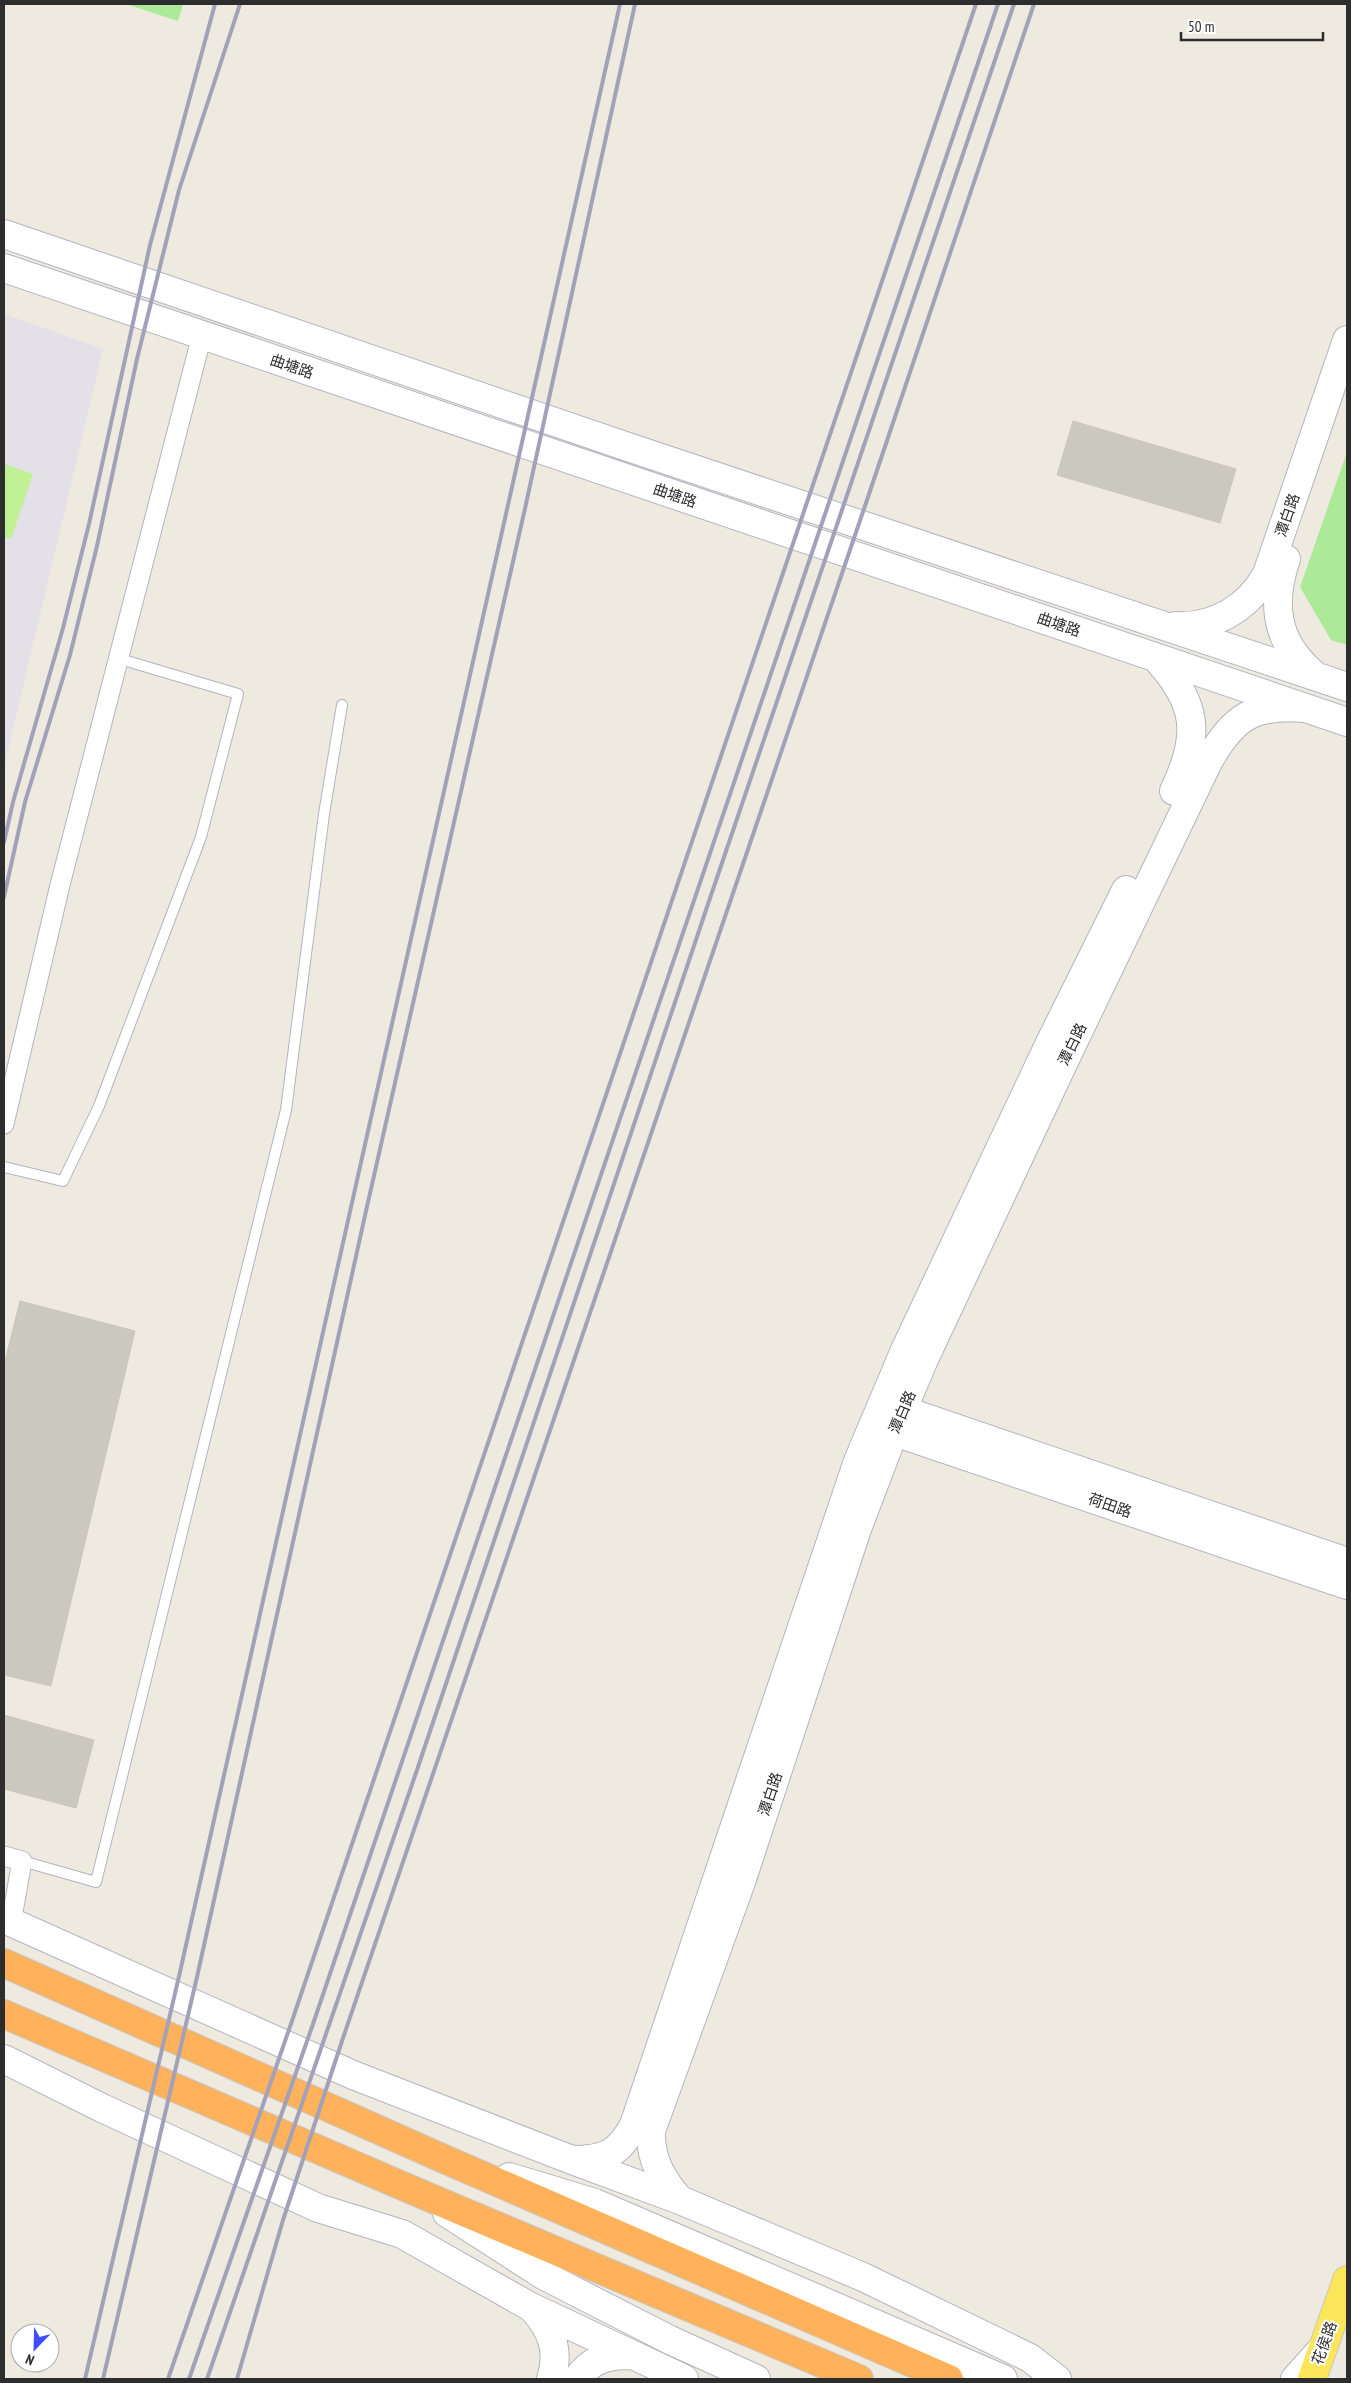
<svg xmlns="http://www.w3.org/2000/svg" width="1351" height="2383" font-family="'PT Sans Narrow','Noto Sans SC',sans-serif">
	<style>
		.industrial { fill: #e3e0e8 }
		.green { fill: #ace999 }
		.pitch { fill: #c0f194 }
		.building { fill: #cbc8bd; stroke: #cbc6b8 }
		.lines { fill: none; stroke-linecap: round; stroke-linejoin: round }
		.lane-casing { stroke: #b3b4c1; stroke-width: 12 }
		.street-casing { stroke: #b3b4c1; stroke-width: 21 }
		.secondary-casing { stroke: #b3b4c1; stroke-width: 30 }
		.primary-casing { stroke: #c8c8c8; stroke-width: 30 }
		.highway-casing { stroke: #c8c8c8; stroke-width: 30 }
		.lane { stroke: #fff; stroke-width: 10 }
		.street { stroke: #fff; stroke-width: 19 }
		.secondary { stroke: #fff; stroke-width: 28 }
		.primary { stroke: #fbe559; stroke-width: 28 }
		.highway { stroke: #ffb25b; stroke-width: 28 }
		.rail { stroke: #a1a2b9; stroke-width: 4 }
		.labels { text-anchor: middle; dominant-baseline: central; stroke-width: 4; stroke-linejoin: round; paint-order: stroke }
		.street-label { font-size: 15px; fill: #2d2d2d; stroke: #fff }
	</style>
	<rect width="100%" height="100%" fill="#efeadf"/>
	<path class="industrial" d="M4,314l99,35 -99,418z"/>
	<path class="green" d="M126,4h57l-5,17z
		M1347,452v193l-16,-5 -31,-53z"/>
	<path class="pitch" d="M4,464l29,10 -22,65 -7,-2z"/>
	<path class="building" d="M1073,421l163,48 -16,54 -163,-48z
		M20,1301l115,30 -84,355 -47,-11v-310z
		M4,1715l90,25 -18,68 -72,-19z"/>
	<g class="lines">
		<defs>
			<path id="lane" d="M4,1167l59,14 36,-75 102,-269 37,-143 -118,-35
				M22,1861l74,21 190,-772 38,-296 18,-109"/>
			<path id="street" d="M4,1124l56,-239 142,-550
				M4,1856l18,5 -11,62"/>
			<path id="secondary" d="M4,234l621,212 722,241
				M4,268l1343,454
				M1286,559c-15,44 -11,82 26,114
				M1176,626c39,2 73,-19 91,-52l80,-234
				M1155,657c43,46 46,78 19,134
				M885,1404l462,158
				M877,1426l470,159
				M4,1919l349,156 219,85 108,40 183,77 167,81 27,21
				M4,2059l98,49 216,100 84,26 127,72 155,73
				M572,2160c32,0 47,-6 62,-35l224,-664 47,-111 144,-305 77,-155
				M509,2177l86,26 408,176
				M680,2200c-18,-20 -30,-41 -29,-69l90,-249 116,-353 43,-113 25,-59 142,-302 142,-295c25,-44 45,-56 96,-52
				M447,2213l96,62 127,65 86,39
				M532,2308c20,21 28,44 19,71
				M577,2379c14,-20 30,-24 54,-24
				M1295,2379l27,-30"/>
			<path id="primary" d="M1312,2379l35,-99"/>
			<path id="highway" d="M4,1963l431,192 514,224
				M4,2014l408,176 447,189"/>
		</defs>
		<use href="#lane" class="lane-casing"/>
		<use href="#street" class="street-casing"/>
		<use href="#secondary" class="secondary-casing"/>
		<use href="#primary" class="primary-casing"/>
		<use href="#highway" class="highway-casing"/>
		<use href="#lane" class="lane"/>
		<use href="#street" class="street"/>
		<use href="#secondary" class="secondary"/>
		<use href="#primary" class="primary"/>
		<use href="#highway" class="highway"/>
		<path class="rail" d="M4,842l9,-40 50,-174 26,-104 61,-279 65,-241
			M4,897l21,-95 45,-147 27,-109 40,-187 42,-169 61,-186
			M85,2379l95,-407 440,-1968
			M103,2379l94,-402 169,-766 158,-698 111,-509
			M168,2379l125,-361 683,-2014
			M189,2379l124,-355 685,-2020
			M207,2379l210,-609 289,-860 308,-906
			M237,2379l46,-159 60,-182 524,-1538 167,-496"/>
	</g>
	<g class="labels">
		<g class="street-label">
			<text transform="translate(292 366) rotate(19)">曲塘路</text>
			<text transform="translate(675 495) rotate(19)">曲塘路</text>
			<text transform="translate(1287 515) rotate(-71)">潭白路</text>
			<text transform="translate(1059 624) rotate(19)">曲塘路</text>
			<text transform="translate(1072 1044) rotate(-64)">潭白路</text>
			<text transform="translate(902 1412) rotate(-67)">潭白路</text>
			<text transform="translate(1110 1505) rotate(19)">荷田路</text>
			<text transform="translate(770 1794) rotate(-72)">潭白路</text>
			<text transform="translate(1324 2343) rotate(-70)">花侯路</text>
		</g>
	</g>
	<rect width="1351" height="2383" fill="none" stroke="#2d2d2d" stroke-width="10"/>
	<g transform="translate(35 2348) rotate(203)"><circle r="24" fill="#ffffff" stroke="#ababab"/>
	<path d="M0-4L9 19L0 12L-9 19Z" fill="#3d4dff"/>
	<text y="-8" font-size="14" font-weight="bold" text-anchor="middle" fill="#2d2d2d">N</text>
	</g>
	<path d="M1181 32v8h142v-8" fill="none" stroke="#2d2d2d" stroke-width="2.5"/>
	<text x="1188" y="32" font-size="15" fill="#2d2d2d" stroke="#ffffff" stroke-width="4" paint-order="stroke">50 m</text>
</svg>
